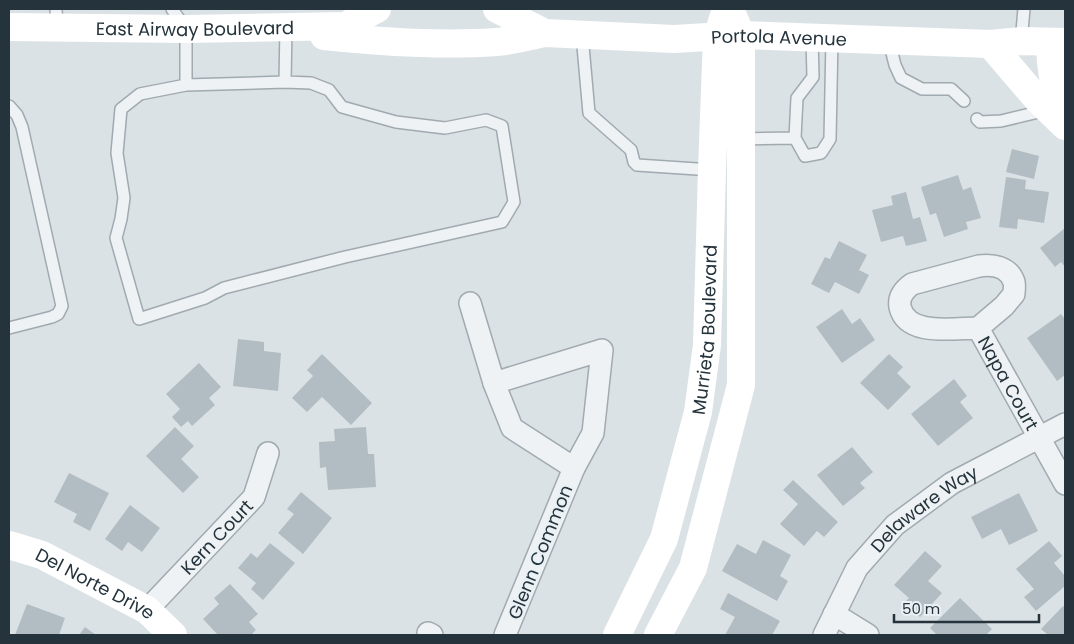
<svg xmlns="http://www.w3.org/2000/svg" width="1074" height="644" font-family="Poppins,sans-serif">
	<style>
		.building { fill: #b2bdc3 }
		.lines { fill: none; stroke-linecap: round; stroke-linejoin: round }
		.lane-casing { stroke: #a0aab0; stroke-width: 14 }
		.street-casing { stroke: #a0aab0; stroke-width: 24 }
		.lane { stroke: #eef2f4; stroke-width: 11 }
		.street { stroke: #eef2f4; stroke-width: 21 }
		.secondary { stroke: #fff; stroke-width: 28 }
		.labels { text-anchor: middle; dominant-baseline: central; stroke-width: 5; stroke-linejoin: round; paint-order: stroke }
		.street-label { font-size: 18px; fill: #24333c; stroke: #eaf1f4 }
	</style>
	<rect width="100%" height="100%" fill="#dbe2e6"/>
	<path class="building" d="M1012,149l27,7 -5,23 -28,-7z
		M958,175l5,15 8,-3 10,31 -15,4 2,7 -24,8 -8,-24 -6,2 -9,-28z
		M1006,177l20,3 -1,9 24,3 -5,31 -26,-4 -1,10 -18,-2z
		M906,192l7,27 7,-2 7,24 -21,5 -3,-10 -22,6 -9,-32 21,-5 -2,-9z
		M1065,228v39l-4,-5 -6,5 -15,-19z
		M839,241l28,14 -8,15 10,5 -10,19 -24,-12 -6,11 -18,-9 14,-27 5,2z
		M842,309l10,15 8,-6 15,22 -33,23 -26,-36z
		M1061,314l4,5v56l-8,6 -30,-43z
		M238,339l26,3v9l17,2 -3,38 -45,-5z
		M322,354l50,49 -21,22 -29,-28 -15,15 -15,-14 21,-22 -6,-6z
		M889,354l14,13 -6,6 14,14 -23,23 -28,-27z
		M199,363l22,24 -12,11 6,7 -23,21 -4,-5 -7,6 -9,-10 8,-8 -14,-15z
		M954,379l13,17 -7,6 13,16 -35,28 -27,-32z
		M175,427l19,19 -13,13 18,18 -16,16 -37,-37z
		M366,427l2,27h6l2,33 -48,3 -2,-23 -6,1 -1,-26 16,-1 -1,-12z
		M852,447l21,25 -13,11 5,5 -22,18 -26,-31z
		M69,473l40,20 -19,38 -17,-9 4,-8 -23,-12z
		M793,480l45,42 -14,15 -7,-6 -13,15 -24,-22 18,-20 -15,-14z
		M301,492l31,26 -29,36 -25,-21 16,-19 -7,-5z
		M1019,493l19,38 -29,14 -8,-16 -19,10 -11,-22z
		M130,505l30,23 -18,24 -14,-10 -6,9 -17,-12z
		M763,540l28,15 -11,21 8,5 -11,20 -55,-30 15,-27 19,10z
		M1049,541l13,15 -8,7 11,13v10l-29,25 -12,-14 10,-8 -18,-20z
		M270,543l25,20 -32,37 -12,-11 5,-6 -18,-15 13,-15 6,5z
		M925,551l17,15 -14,15 14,12 -22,24 -16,-14 5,-5 -15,-13z
		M230,584l28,30 -9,8 7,8 -4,4 1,1h-35l-15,-16 16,-15 -5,-6z
		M728,593l52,28 -8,14h-47l10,-18 -15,-8z
		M960,598l32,31 -6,6h-49l-7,-7z
		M27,604l38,14 -6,17h-44z
		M1063,606l2,2v27h-17l-7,-6z
		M85,627l11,8h-17z"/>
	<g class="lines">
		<defs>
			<path id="lane" d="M56,9l1,18
				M172,9l14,20v56l-46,9 -19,15 -4,44 7,45 -3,21 -5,19 23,81 66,-21 19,-10 121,-31 157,-35 12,-20 -12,-76 -16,-6 -41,8 -49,-6 -54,-15 -13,-17 -18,-7 -26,-1 1,-55
				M582,35l7,78 42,37 3,12 3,3 75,5
				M812,38l1,39 -16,21 -2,40 10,18 16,-3 9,-14 2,-100
				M889,41l6,24 6,13 21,11h29l13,12
				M1021,42l3,-33
				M186,85l99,-3
				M9,106l8,9 5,12 40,179 -4,8 -6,3 -43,11
				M977,119l3,3 21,-1 46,-11
				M742,139l53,-1"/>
			<g id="street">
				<path d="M470,303l24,80 18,45 62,40"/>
				<path id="s1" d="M978,328c-24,0 -71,9 -78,-21 -2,-11 5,-18 12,-23l67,-18c14,-2 30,1 35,16 1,3 0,9 0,12l-10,12 -26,22 87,156"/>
				<path d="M494,383l108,-33 -9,83 -19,35 -69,167"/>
				<path id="s2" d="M147,610l107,-113 14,-44"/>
				<path d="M834,614l34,21"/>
				<path d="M428,633l4,2"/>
				<path id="s3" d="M824,635l33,-67 38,-43 57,-42 113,-59"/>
			</g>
		</defs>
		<use href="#lane" class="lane-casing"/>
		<use href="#street" class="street-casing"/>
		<use href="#lane" class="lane"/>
		<use href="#street" class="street"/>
		<g class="secondary">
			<path id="s4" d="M497,9l48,24 129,6 67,-4 249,9 31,-3 44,1"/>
			<path id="s5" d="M9,27l177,2 159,-3 32,-17"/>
			<path d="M324,36c57,6 115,10 172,6 16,-1 33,-6 49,-9"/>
			<path d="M1050,42c0,30 6,51 15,79"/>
			<path d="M990,44l48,56 27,26"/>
			<path id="s6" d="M9,545l33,10 105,55 26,25"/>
			<path id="s7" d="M617,635l47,-96 34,-127 9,-67 5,-175 5,-132 9,-29"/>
			<path d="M658,635l35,-67 48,-183v-350l-11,-26"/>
		</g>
	</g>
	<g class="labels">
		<g class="street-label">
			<text stroke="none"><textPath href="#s5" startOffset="186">East Airway Boulevard</textPath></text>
			<text stroke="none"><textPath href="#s4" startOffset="288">Portola Avenue</textPath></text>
			<text stroke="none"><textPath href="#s7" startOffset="321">Murrieta Boulevard</textPath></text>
			<text stroke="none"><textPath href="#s1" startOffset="351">Napa Court</textPath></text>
			<text stroke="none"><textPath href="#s3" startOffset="165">Delaware Way</textPath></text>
			<text stroke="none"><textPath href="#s2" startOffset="101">Kern Court</textPath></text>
			<text transform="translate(540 552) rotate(-68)">Glenn Common</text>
			<text stroke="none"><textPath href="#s6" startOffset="95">Del Norte Drive</textPath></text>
		</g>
	</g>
	<rect width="1074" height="644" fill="none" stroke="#24333c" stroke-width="20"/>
	<path d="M894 614v8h145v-8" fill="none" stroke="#24333c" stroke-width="2.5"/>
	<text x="902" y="614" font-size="15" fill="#24333c" stroke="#eaf1f4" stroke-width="4" paint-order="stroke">50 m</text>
</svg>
